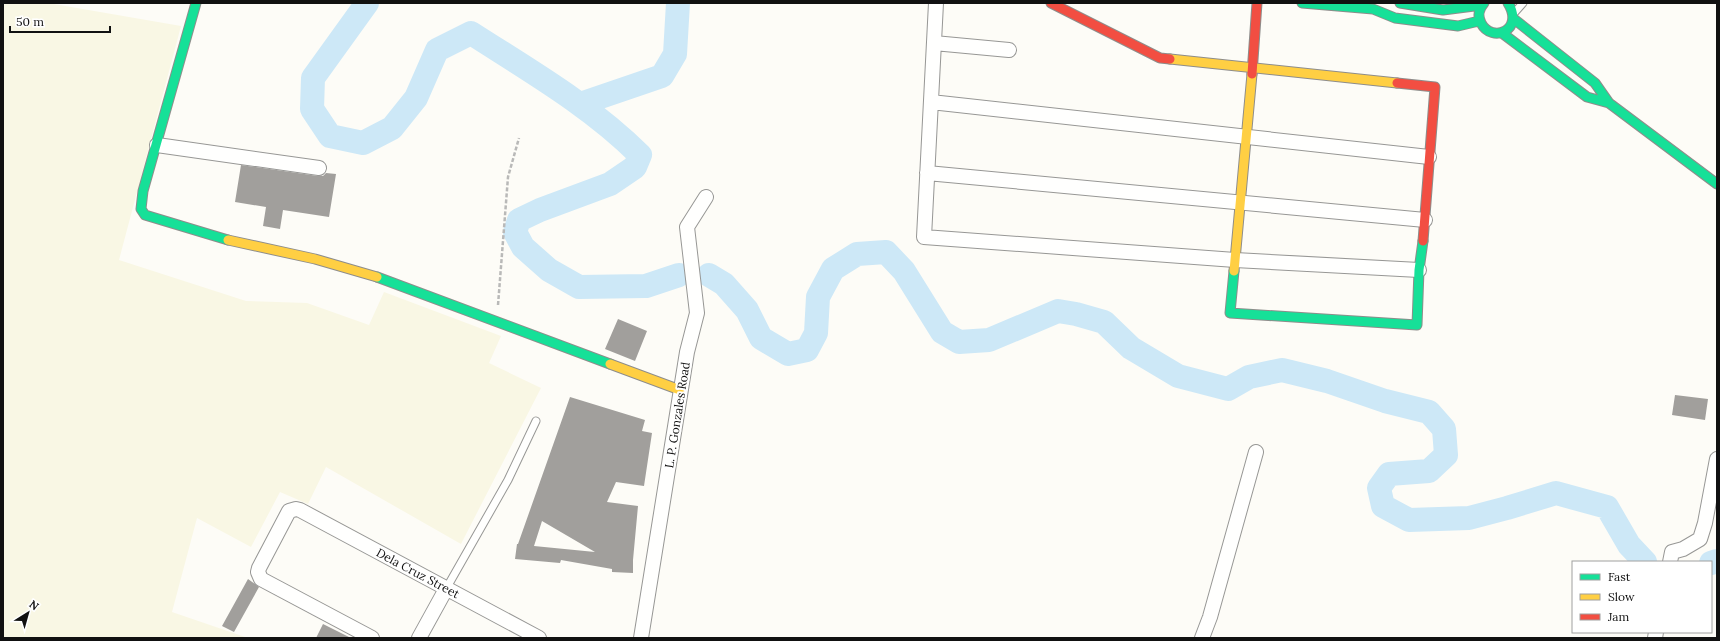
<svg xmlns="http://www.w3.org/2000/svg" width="1720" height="641" font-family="Lora,serif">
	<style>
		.farmland { fill: #f9f7e4 }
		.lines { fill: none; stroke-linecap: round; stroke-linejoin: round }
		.river { stroke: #cde8f7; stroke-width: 24 }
		.building { fill: #a19f9c; fill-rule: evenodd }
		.lane-casing { stroke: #979795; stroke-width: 9 }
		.street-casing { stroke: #979795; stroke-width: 16 }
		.fast-casing { stroke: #8e8d8b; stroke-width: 11 }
		.slow-casing { stroke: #8e8d8b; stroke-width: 11 }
		.jam-casing { stroke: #8e8d8b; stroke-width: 11 }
		.path { stroke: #b9b9b8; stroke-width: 2.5; stroke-dasharray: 4 2; stroke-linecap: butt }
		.lane { stroke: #fffffe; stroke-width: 7 }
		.street { stroke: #fffffe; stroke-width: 14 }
		.fast { stroke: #16e098; stroke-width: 9 }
		.slow { stroke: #ffcf43; stroke-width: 9 }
		.jam { stroke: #f24e42; stroke-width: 9 }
		.labels { text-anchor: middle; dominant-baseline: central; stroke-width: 4; stroke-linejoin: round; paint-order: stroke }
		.street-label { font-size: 12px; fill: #111; stroke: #fff }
	</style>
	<rect width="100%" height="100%" fill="#fdfcf7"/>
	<path class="farmland" d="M3,3h45l133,23 -62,234 127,41 61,2 62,22 15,-33 117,44 -12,27 52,25 -80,156 -135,-77 -18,37 -28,-12 -29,55 -54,-29 -25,94 76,26h-245z"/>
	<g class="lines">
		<path class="river" d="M367,3l-54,75 -1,31 18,27 33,7 29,-15 24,-30 21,-48 34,-17c59,38 120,73 169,122l-5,12 -25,17 -70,26 -21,10 -4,12 8,15 26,23 30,17 67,-1 33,-11
			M580,104l82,-28 13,-22 3,-51
			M709,275l15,9 23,26 14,28 27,16 19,-4 9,-17 2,-36 15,-28 24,-15 29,-2 18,19 38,61 17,10 30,-2 69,-29 18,3 28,8 27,26 47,28 50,13 21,-12 33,-7 45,11 58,20 44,11 15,17 2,26 -17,16 -40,3 -10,14 4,18 26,14 60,-2 38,-10 49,-15 51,14 22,38 16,17
			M1711,563l6,-2"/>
	</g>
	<path class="building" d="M241,165l77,11h5l3,-3 10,1 -7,43 -46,-7 -3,19 -17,-3 3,-19 -31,-5z
		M618,319l29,12 -12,30 -30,-12z
		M1675,395l33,4 -3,21 -33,-5z
		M570,397l75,23 -3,11 10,2 -8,53 -28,-4 -9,20 31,4 -5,54v13l-21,-1v-3l-51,-9 -1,3 -45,-4 2,-15h1zM542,521l53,31 -61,-6z
		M248,579l11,8 -25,45 -12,-6z
		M323,624l28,14h-35z"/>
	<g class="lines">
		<defs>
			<path id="lane" d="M1515,12l8,-9
				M446,589l62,-109 28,-59"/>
			<path id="street" d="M936,3l-12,234 311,23 184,10
				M934,43l75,7
				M931,102l498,55
				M157,145l162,23
				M927,173l498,47
				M1670,562l2,-10 11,-3 17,-10 5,-16 12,-64
				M372,638l-111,-59 -3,-7 1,-4 30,-57 7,-2 4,1 239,128
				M419,638l27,-49
				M641,638l46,-286 10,-39 -10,-86 19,-30
				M1202,638l8,-21 46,-165
				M1655,638l1,-6"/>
			<path id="fast" d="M196,3l-53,188 -2,18 4,6 83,25
				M1302,3l71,6 22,9 63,8 21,-5
				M1400,3l43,7 39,-5
				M1484,3c-5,6 -7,12 -3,20 11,21 44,7 27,-20
				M1514,19l81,64 14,20 108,81
				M1502,33l85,64 22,6
				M1234,271l-4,42 187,12 2,-55 4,-29
				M377,277l233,87"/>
			<path id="slow" d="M1170,59l227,24
				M228,240l87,19 62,18
				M1234,271l18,-197
				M610,364l70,26"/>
			<path id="jam" d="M1051,3l109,55 10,1
				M1252,74l5,-71
				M1397,83l38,4 -12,154"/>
		</defs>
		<use href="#lane" class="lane-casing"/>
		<use href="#street" class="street-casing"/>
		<use href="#fast" class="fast-casing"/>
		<use href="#slow" class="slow-casing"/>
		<use href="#jam" class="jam-casing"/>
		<path class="path" d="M498,305l10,-128 11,-39"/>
		<use href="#lane" class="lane"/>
		<use href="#street" class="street"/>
		<use href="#fast" class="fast"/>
		<use href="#slow" class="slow"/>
		<use href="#jam" class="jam"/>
	</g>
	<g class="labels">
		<g class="street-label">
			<text transform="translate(677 415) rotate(-81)">L. P. Gonzales Road</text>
			<text transform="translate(418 573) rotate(28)">Dela Cruz Street</text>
		</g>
	</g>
	<rect width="1720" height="641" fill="none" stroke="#111111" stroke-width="8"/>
	<rect x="1572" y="561" width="140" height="72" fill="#ffffff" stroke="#a0a0a0"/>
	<rect x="1580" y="574" width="20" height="6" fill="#16e098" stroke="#a0a0a0"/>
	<text x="1608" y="581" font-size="12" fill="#111111">Fast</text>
	<rect x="1580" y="594" width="20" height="6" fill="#ffcf43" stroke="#a0a0a0"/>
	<text x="1608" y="601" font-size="12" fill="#111111">Slow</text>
	<rect x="1580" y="614" width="20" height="6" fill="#f24e42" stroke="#a0a0a0"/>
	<text x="1608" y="621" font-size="12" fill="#111111">Jam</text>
	<g transform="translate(28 613) rotate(37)" stroke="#ffffff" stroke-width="3" paint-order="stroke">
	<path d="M0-3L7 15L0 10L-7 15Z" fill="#111111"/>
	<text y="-6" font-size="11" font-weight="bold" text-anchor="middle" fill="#111111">N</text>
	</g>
	<path d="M10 26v6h100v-6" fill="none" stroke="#111111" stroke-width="2"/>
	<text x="16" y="26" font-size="12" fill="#111111" stroke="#ffffff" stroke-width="3" paint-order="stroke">50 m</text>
</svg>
